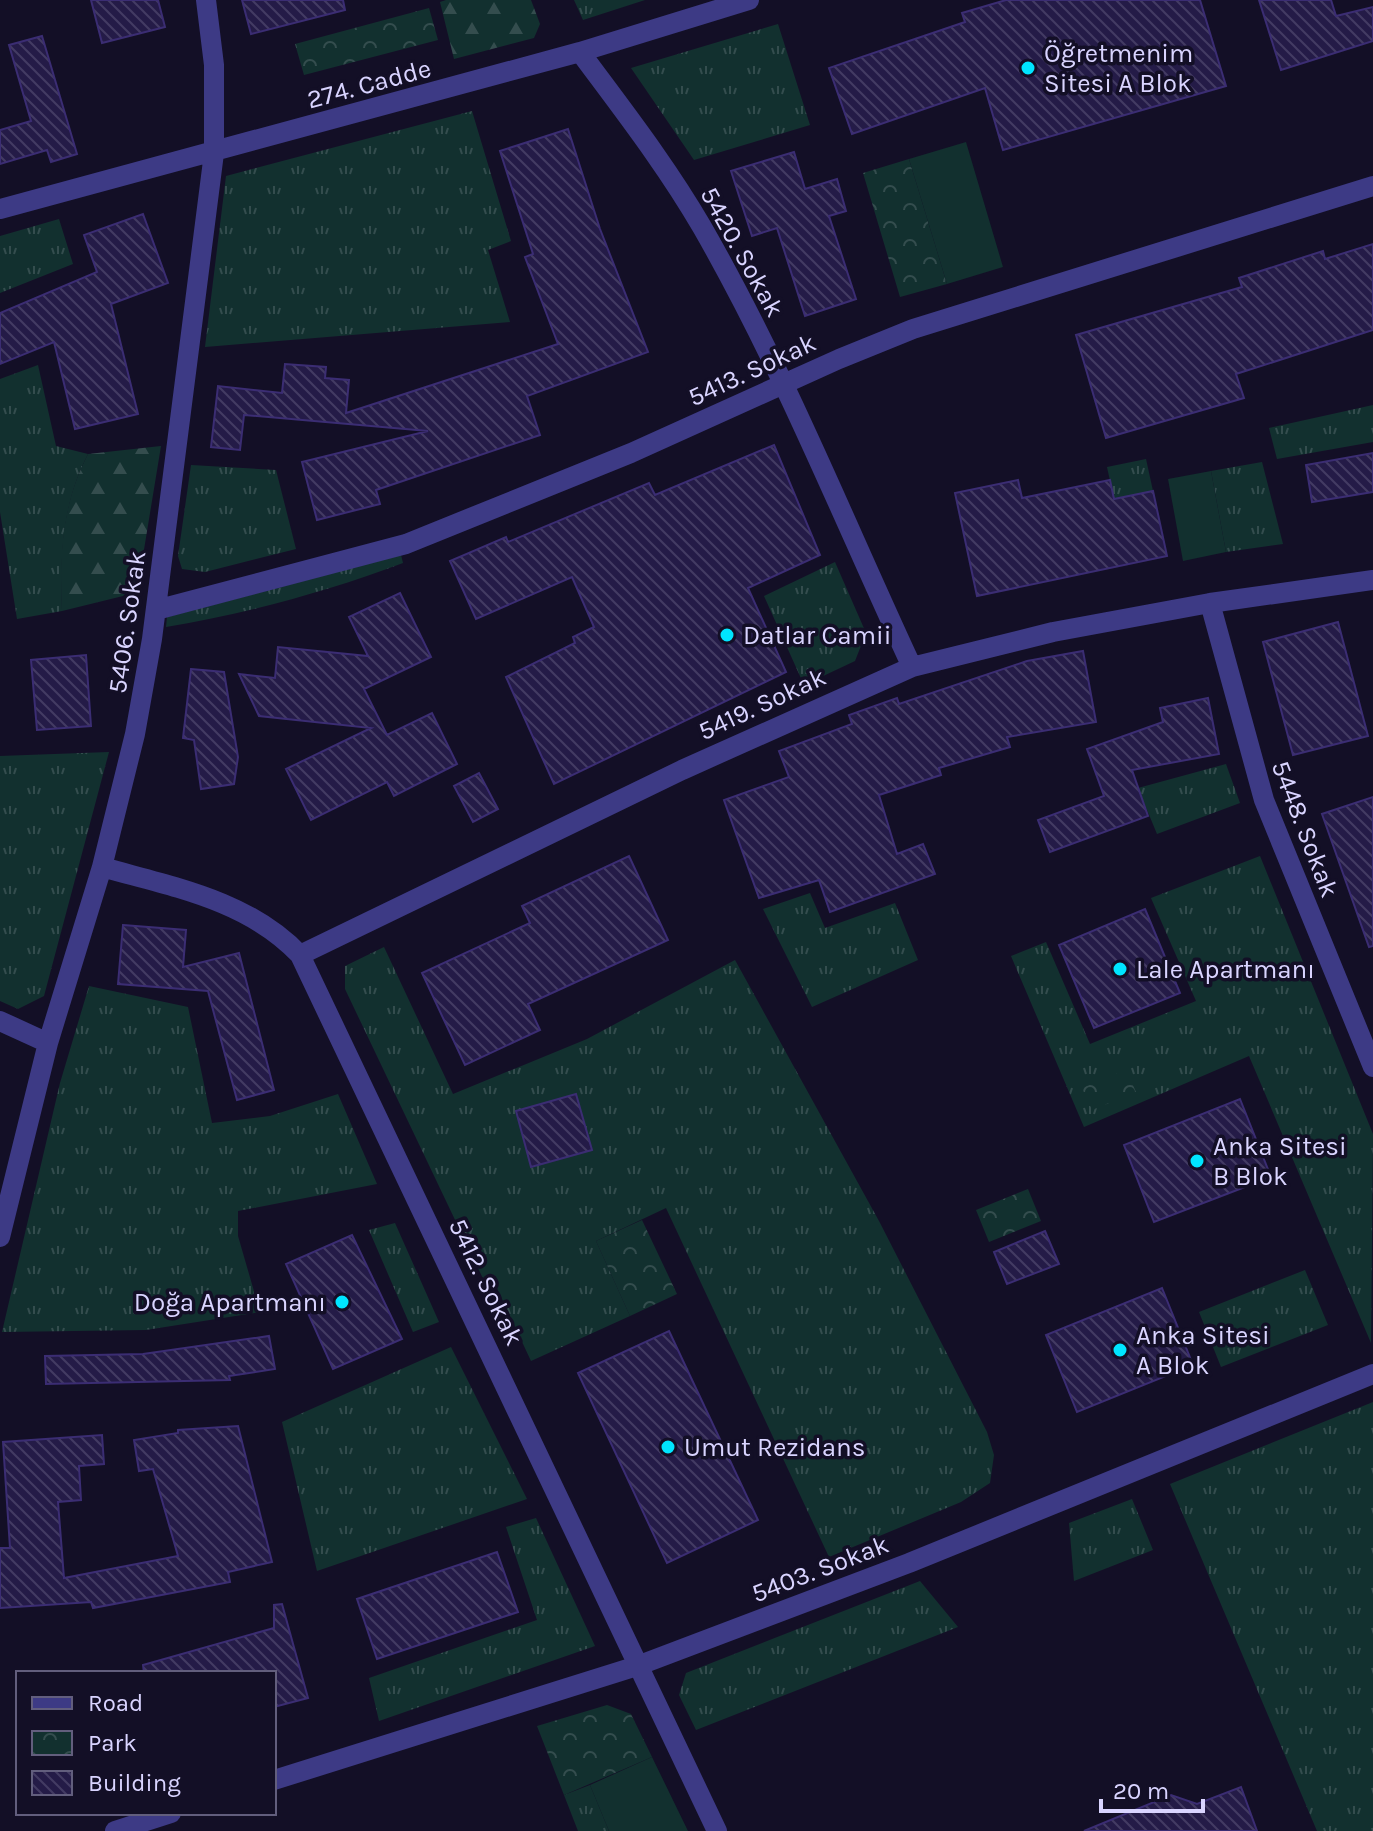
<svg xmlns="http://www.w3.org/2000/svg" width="1373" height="1831" font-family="Karla,sans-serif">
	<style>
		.grass { fill: url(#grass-tufts); fill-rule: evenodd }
		.forest { fill: url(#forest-firs) }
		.park { fill: url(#park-crowns) }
		.pitch { fill: #12302f }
		.building { fill: url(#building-back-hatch); stroke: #3b2d73; stroke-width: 2 }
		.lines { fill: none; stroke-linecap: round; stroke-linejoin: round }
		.minor { stroke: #3d3a85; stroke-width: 20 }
		.poi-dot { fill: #00e5ff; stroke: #130f26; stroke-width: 3 }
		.labels { text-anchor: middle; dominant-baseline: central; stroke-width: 7; stroke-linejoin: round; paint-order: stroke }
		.poi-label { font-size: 26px; fill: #d9d4ff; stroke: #130f26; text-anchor: start }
		.street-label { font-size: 26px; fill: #d9d4ff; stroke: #130f26 }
	</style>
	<defs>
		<pattern id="grass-tufts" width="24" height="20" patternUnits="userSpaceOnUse" patternTransform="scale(2)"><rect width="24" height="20" fill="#12302f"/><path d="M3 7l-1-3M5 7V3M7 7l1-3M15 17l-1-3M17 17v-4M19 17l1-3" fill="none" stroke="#344d4e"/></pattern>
		<pattern id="forest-firs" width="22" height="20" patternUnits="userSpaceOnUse" patternTransform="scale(2)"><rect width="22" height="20" fill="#12302f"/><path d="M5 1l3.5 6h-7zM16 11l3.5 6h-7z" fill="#344d4e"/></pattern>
		<pattern id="park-crowns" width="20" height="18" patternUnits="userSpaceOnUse" patternTransform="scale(2)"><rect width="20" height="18" fill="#12302f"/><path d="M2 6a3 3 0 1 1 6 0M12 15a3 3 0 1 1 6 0" fill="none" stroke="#344d4e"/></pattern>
		<pattern id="building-back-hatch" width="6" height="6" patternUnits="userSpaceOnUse" patternTransform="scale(2)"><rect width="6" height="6" fill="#241b47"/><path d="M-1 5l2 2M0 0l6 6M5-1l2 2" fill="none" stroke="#433b63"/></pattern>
	</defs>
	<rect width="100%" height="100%" fill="#130f26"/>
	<path class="grass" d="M574,0h71l-62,20z
		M778,24l32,101 -116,35 -63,-92z
		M472,111l39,130 -23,9 22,72 -305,25 21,-171z
		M59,219l14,45 -73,29v-57z
		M38,365l18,81 32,8c-26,50 -28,101 -26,157l-45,8 -17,-107v-133z
		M1373,405v37l-96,17 -8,-31z
		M1146,459l7,32 -39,8 -7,-32z
		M1262,462l21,82 -57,8 -15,-81z
		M191,465l85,5 20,79 -91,23 -23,-3 -4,-13z
		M401,555l2,8c-77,29 -155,50 -237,64l1,-10z
		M835,562l31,71 -11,28 -51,24 -40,-89z
		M109,752l-65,244 -26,13 -18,-8v-245z
		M1226,764l14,39 -83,31 -19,-46z
		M1260,856l113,278 -2,209 -122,-287 -165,71 -73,-171 35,-14 44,102 106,-43 -45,-103z
		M810,893l15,35 70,-25 23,57 -106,47 -49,-98z
		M384,947l69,147 134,-55 148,-79 144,261 108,211 7,23 -4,28 -29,19 -132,55 -163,-349 -70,33 34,75 -99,45 -35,-75 -8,3 -143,-300v-23zM575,1094l17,55 -60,18 -16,-56z
		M89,986l99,21 24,116 58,-7 68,-22 39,90 -139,27v25l22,76 -114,18 -144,2 58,-249z
		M395,1223l44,99 -26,10 -44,-102z
		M1305,1270l23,55 -107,42 -22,-55z
		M451,1347l76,152 -210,72 -35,-149z
		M1373,1402v429h-56l-147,-347z
		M1132,1499l21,51 -79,31 -5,-58z
		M536,1518l59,128 -216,75 -10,-43 168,-58 -31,-93z
		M920,1581l38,46 -262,103 -17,-35 7,-22z
		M590,1785l19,46h-31l-14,-36z"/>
	<path class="forest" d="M446,0h85l9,24 -6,14 -80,21 -14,-57z
		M161,446l-22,134 -16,16 -61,15c-3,-56 0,-107 26,-157z"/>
	<path class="park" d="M429,8l9,32 -134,35 -9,-31z
		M909,159l38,125 -47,13 -37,-124z
		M1126,1070l10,22 -44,18 -10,-22z
		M1028,1189l13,32 -52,21 -13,-32z
		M642,1220l35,74 -47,22 -34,-75z
		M607,1705l24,9 21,43 -88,38 -27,-69z"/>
	<path class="pitch" d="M966,142l37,125 -56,17 -38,-125z
		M1211,471l15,81 -43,9 -15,-82z
		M652,1757l36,74h-79l-19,-46z"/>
	<path class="building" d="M91,0h67l7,27 -63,16z
		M242,0h101l2,10 -94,24z
		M1006,0h194l26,86 -223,64 -18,-62 -133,46 -23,-66 136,-46 -3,-9z
		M1259,0h72l5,16 37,-9v34l-92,29z
		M42,36l35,118 -26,8 -4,-12 -47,14v-34l31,-9 -22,-76z
		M568,129l32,100 48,123 -121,44 13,39 -164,55 4,14 -63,16 -15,-58 126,-31 -184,-16 -4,35 -29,-3 7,-61 64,7 3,-29 41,3 -1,11 24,2 -3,33 212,-69 -33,-87 8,-3 -33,-103z
		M794,152l11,37 32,-10 9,32 -17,5 27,83 -51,17 -28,-88 -25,8 -21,-65z
		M143,214l25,69 -57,21 27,110 -63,15 -21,-87 -54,22v-51l97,-41 -13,-37z
		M1373,244v86l-137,44 8,24 -138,40 -30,-103 166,-48 -3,-9 84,-27 2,8z
		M774,445l46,110 -72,33 38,84 -232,112 -48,-107 69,-34 -2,-6 21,-10 -22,-50 -96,42 -26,-58 56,-24 2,5 141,-59 6,12z
		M1373,453v39l-61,10 -6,-37z
		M1018,480l4,18 88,-18 4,19 39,-8 14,65 -190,40 -22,-103z
		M400,593l31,64 -67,32 23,46 45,-22 25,51 -63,32 -7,-14 -76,38 -25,-51 85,-41 -112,-12 -20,-42 36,4 3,-31 90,9 -19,-39z
		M1338,622l30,114 -75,19 -30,-113z
		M1083,651l13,71 -89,15 3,10 -71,21 2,7 -62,20 18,59 26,-10 12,30 -105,38 -11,-32 -60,18 -35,-98 65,-23 -10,-26 73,-27 -3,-9 48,-17 2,6 128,-43z
		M86,655l5,71 -54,4 -6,-70z
		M191,669l33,3 14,85 -4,27 -33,5 -7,-49 -11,-2z
		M1208,698l11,56 -87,16 16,46 -98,36 -12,-32 66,-24 -17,-47 76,-27 -3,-14z
		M479,773l19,36 -25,13 -19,-36z
		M1373,797v149l-4,1 -47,-133z
		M629,856l39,84 -140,64 12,26 -75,35 -43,-92 108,-50 -8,-17z
		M1145,909l35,84 -86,35 -35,-83z
		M123,925l63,5 -3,37 56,-14 35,137 -37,10 -29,-109 -90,-7z
		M576,1094l16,56 -61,17 -15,-56z
		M1240,1099l31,78 -117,45 -30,-77z
		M1045,1231l14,33 -52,20 -13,-32z
		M352,1235l50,104 -69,30 -47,-105z
		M1162,1288l31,77 -116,47 -31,-77z
		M669,1331l89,189 -91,43 -89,-190z
		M269,1336l6,33 -46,7 1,4 -184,4 -1,-28 98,-2z
		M238,1426l34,136 -44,10 2,10 -137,26 -2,-6 -91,6v-60h10l-7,-106 99,-7 2,29 -25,2 2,34 -23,2 6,76 114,-22 -25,-87 -14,2 -5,-31 44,-7v-3z
		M497,1552l21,60 -141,47 -20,-60z
		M282,1604l26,94 -34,9v-34h-130l-1,-8 131,-37v-23z
		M1241,1787l16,44h-173l87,-36 26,9z"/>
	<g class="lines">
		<path class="minor" d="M580,52c43,58 86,113 122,175 81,141 142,294 210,440
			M0,209l580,-157 169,-52
			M1210,603l54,197 109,267
			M156,610l250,-66 225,-91 208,-94 74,-30 460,-143
			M102,867c71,20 146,33 198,88l417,876
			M300,955l382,-185 230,-103 141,-35 157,-29 163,-23
			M0,1021l48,22
			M0,1237l48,-194 54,-176 33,-133 17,-95 62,-486v-88l-8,-65
			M274,1780l363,-114 272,-103 464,-189
			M115,1831l56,-18"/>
	</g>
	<g class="poi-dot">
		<circle cx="1028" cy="68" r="8"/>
		<circle cx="727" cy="635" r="8"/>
		<circle cx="1120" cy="969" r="8"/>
		<circle cx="1197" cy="1161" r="8"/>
		<circle cx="342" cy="1302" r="8"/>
		<circle cx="1120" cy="1350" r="8"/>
		<circle cx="668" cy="1447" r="8"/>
	</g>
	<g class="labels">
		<g class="poi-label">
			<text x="1044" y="53">Öğretmenim<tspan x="1044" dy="30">Sitesi A Blok</tspan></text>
			<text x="743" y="635">Datlar Camii</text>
			<text x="1136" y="969">Lale Apartmanı</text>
			<text x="1213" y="1146">Anka Sitesi<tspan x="1213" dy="30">B Blok</tspan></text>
			<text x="326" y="1302" text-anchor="end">Doğa Apartmanı</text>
			<text x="1136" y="1335">Anka Sitesi<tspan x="1136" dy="30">A Blok</tspan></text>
			<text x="684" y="1447">Umut Rezidans</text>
		</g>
		<g class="street-label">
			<text transform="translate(369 84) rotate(-15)">274. Cadde</text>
			<text transform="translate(742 252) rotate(61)">5420. Sokak</text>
			<text transform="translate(752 370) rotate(-25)">5413. Sokak</text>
			<text transform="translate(127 622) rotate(-82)">5406. Sokak</text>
			<text transform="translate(762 704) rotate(-25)">5419. Sokak</text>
			<text transform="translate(1305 829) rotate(69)">5448. Sokak</text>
			<text transform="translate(486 1282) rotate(64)">5412. Sokak</text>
			<text transform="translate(820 1569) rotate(-21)">5403. Sokak</text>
		</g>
	</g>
	<rect x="16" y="1671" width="260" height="144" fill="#130f26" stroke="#625e7d" stroke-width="2"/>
	<rect x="32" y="1697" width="40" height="12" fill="#3d3a85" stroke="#625e7d" stroke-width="2"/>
	<text x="88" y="1711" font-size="24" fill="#d9d4ff">Road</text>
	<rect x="32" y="1731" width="40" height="24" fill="url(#park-crowns)" stroke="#625e7d" stroke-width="2"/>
	<text x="88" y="1751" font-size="24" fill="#d9d4ff">Park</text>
	<rect x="32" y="1771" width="40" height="24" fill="url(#building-back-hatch)" stroke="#625e7d" stroke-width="2"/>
	<text x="88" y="1791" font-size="24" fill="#d9d4ff">Building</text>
	<path d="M1101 1799v12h102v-12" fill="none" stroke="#d9d4ff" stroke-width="4"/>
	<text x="1113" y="1799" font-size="24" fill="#d9d4ff" stroke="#130f26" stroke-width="6" paint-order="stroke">20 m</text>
</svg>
